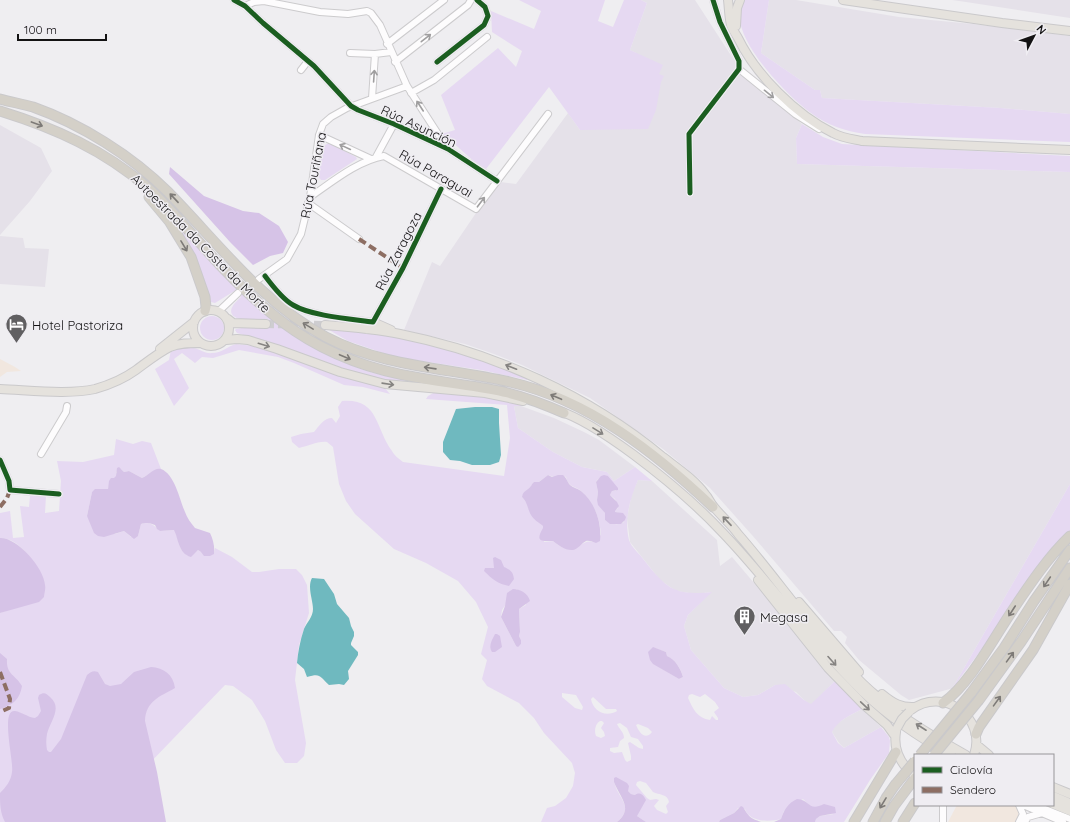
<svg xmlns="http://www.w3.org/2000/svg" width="1070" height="822" font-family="Quicksand,sans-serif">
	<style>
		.commercial { fill: #f1e7df }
		.built { fill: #e5e1e9 }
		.green { fill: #e6d9f2; fill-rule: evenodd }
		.forest { fill: #d6c3e7 }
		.water { fill: #6fb9bf }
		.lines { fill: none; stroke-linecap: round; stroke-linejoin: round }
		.major-tunnel { stroke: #cecdd0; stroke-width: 8; stroke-dasharray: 8 4; stroke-linecap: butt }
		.minor-casing { stroke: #cccbcd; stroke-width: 8 }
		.major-casing { stroke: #cac9cb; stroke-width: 10 }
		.highway-casing { stroke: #cac9cb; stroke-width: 11 }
		.minor { stroke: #fdfcfd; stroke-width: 6 }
		.major { stroke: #e5e2dd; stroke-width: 8 }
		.highway { stroke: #d4d0c8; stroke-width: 9 }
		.major-bridge-casing { stroke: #cac9cb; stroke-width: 10; stroke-linecap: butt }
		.highway-bridge-casing { stroke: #cac9cb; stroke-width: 11; stroke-linecap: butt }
		.major-bridge { stroke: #e5e2dd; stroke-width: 8 }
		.highway-bridge { stroke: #d4d0c8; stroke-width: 9 }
		.quiet { stroke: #8d6e63; stroke-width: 4; stroke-dasharray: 8 4; stroke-linecap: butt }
		.cycleway-casing { stroke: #efedf2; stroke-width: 8 }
		.cycleway { stroke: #1b5e20; stroke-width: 5 }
		.oneway { stroke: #9f9e9f }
		.oneway2 { stroke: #7d7a77 }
		.oneway3 { stroke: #868482 }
		.labels { text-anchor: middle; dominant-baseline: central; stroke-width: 3; stroke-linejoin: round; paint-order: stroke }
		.street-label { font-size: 13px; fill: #131213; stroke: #efedf2 }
		.poi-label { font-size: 13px; fill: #131213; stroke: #efedf2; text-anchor: start }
	</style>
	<rect width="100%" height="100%" fill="#efeef1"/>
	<path class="commercial" d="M0,359l15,8 6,4 -14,1 -7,5z
		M957,805h58l4,7 -3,10h-68z"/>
	<path class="built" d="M641,0h54l50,77 57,47 -6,14 1,26 273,8v312l-118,205h-2l-41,11 -8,-5 -42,-35 -14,-17 2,-6 -6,-6h-7l-82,-96 -42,-47 -47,-39 -73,-51 -68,-33 -28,-11 -29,-10 -61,-14 28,-68 8,4 36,-53 24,-31 16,2 52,-71 12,17 56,-77 -6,-3 17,-47z
		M769,0h27l103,17 74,7 97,12v78l-69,-6 -179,-10 -2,-8h-5l-54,-37z
		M952,0h118v18l-104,-16z
		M0,125l41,23 11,23 -22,30 -30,34z
		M0,236l23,2 2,10 24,1 -4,38 -45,-3z
		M514,406h7l33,12 30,14 15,8 36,27 -21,14 -7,-9 -25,-5 -29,-15 -35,-24z
		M638,480l14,1 65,59 3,26 12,-9 33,39 70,85 -24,24 -7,-5 -8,-8 -21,-7 -17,10 -15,2 -19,-9 -33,-38 -7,-24 4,-11 23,-23 -15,2 -20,-3 -16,-11 -30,-38 -3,-24 5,-25z
		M862,709l19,18 -37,21 -5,-5 -7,-11 3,-7 12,-8z"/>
	<path class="green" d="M519,0h86l-7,21 15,6 11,-27h17l6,3 -17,47 33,15 -4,9 5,2 -3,6 -5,28 -8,19 -68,1 -31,-43 -63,82c-17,-9 -28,-24 -44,-35l13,-4 -14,-35 57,-47 18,19 6,-16 -30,-19 -1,-21 43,18 7,-18z
		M745,0h24l-8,53 54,37h5l2,8 179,10 69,6v28l-205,-8c-20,-3 -38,-9 -54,-21 -23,-16 -77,-72 -71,-102 1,-4 1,-8 5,-11z
		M802,124l21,13 19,7 228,12v16l-273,-8 -1,-26z
		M329,143l27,14 1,2 -32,21h-4l-3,-4 5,-28 2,-3z
		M180,227c56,65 116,125 201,148 12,3 24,5 36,8v1l-24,-2 -37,-8 -98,-35 -21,-6 -2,-3 1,-1 10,-2v-7c-20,-2 -18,-12 -5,-23l-5,-7 -21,13 -4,-1 -22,-57 -10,-16z
		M200 328a12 12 0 1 1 24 0a12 12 0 1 1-24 0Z
		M324,327c38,5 75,9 112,18 31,8 61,21 92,32l-1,3 -46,-10 -79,-12 -16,-4 -38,-13z
		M236,344l18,2 129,40 7,8 -27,-7 -19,-2 -50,-22 -16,-6 -39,-7 -26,8 -11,-1 -7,6 -13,-10 -8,6 15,29 -15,18 -19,-37 14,-9 2,-10c8,-2 15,-4 23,-2 6,1 11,6 18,5 10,0 16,-7 24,-9z
		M435,392l56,5 30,7v2h-7l4,22 35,24 29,15 25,5 7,9 21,-14 17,14 -14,-1c-8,19 -14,39 -9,60 2,7 11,14 15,20 22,28 30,36 68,32l-24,23 -4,11 7,24 33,38 19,9 15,-2 17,-10 10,-1 19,16 7,4 24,-23 27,28c-11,6 -24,11 -30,23l6,11 6,5 37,-21 8,10 1,4 -1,12 -19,27 -26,42h-29l1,-3 4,-3 14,-2 -23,-7 -8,-8 -19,12 -3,8c-12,3 -32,3 -36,-10l-7,-1 -4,5 -14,7 -1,2h-73l-9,-6v-3l-2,-18 -4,-1 -17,-16c0,19 23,27 3,44h-76l6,-14 8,-2 11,-8 7,-12 2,-13 -3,-10 -28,-30 -10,-15 -15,-15 -32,-17 -5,-7 5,-19 -6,-6 7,-27 -12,-25 -18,-21 -32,-18 -32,-14 -39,-35 -9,-13 -7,-17 -6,-37 -6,-5c-10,-1 -18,4 -28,6l-7,-6 -1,-5 10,-3 13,-2c5,-6 10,-14 18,-14l4,5 4,-7 -2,-9 4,-6c37,-3 33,27 50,50 2,4 7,8 11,11l101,14 6,-38 -3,-33 -81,-6 2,-3zM548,475l6,2 7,-2 5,2c2,10 9,9 15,14 13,11 19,28 20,44l-9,7c-11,-4 -17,18 -39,-1l-9,1 -1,-16 -15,-18 -1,-5 -5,-6c3,-8 5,-5 9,-10 1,-2 1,-4 3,-5h5zM608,476l5,7 3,8h-4l-2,4 5,4 3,9 -4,3 1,1 5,1 4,9c-6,4 -14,2 -19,-2v-7l-8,-13 1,-8 -2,-10 2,-3zM516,589l8,4 2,12 -7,4 1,23 -1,4 2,4v4l-3,2h-2l-15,-29 1,-7zM655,648l5,2 6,2 1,4c8,4 14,12 16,21l-4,2 -20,-12zM562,693l14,2 7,12 -1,3 -7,-2 -13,-11zM692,694l8,3 5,-3 10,8 4,6 -5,4 4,6v2h-2l-4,-4 -2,4c-13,-2 -17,-11 -22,-22l1,-3zM593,697l13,12h10l1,2c-11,7 -24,0 -26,-12zM600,721h2l2,2 -3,5 3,4 1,4 -4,2 -5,-2c-2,-5 -1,-12 4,-15zM620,723l7,5 4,9 7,2 5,7v3l-4,-1 -9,-6 -2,1 3,13v4l-4,2 -2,-2 -3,-8 -8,1 -4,-2v-3l8,-1 2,-6 4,-3c0,-6 -5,-9 -7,-14zM638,724l10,4 4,4c-7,9 -13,0 -16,-7zM640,781l6,2 7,9c6,3 15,2 16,10l-3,4 2,6 -2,2 -9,-4 -3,-4 5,-6 -3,-1 -6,1 -3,-2 -11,-13 1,-3z
		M116,439l17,5 9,-3 9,2 10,26h-4l-15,9 -13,-7 -5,1 -3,-3 -5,3 1,4 -8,9 -1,4h-6l-10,3 -5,24 28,18 9,-3 7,6 7,-1 3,-12c8,-3 13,1 19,7l15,-1c4,10 3,23 16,26l7,-6 3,2 13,2 1,-6 17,9 20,15h7l20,-3h17l6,6 5,10 2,28 -10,32 -4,35 11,63 -2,13 -7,7h-12l-9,-13 -11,-29 -13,-21 -19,-14 -8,-1 -132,137h-93v-209l17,-6 24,-34c-10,-14 -22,-35 -41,-35v-25l10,-2 3,27 11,-1 -4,-31 9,1 1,-11h16l-1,17 14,-2 2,-30 -4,-20 26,1 31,-7z
		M1070,484v47l-5,6 -113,152z"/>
	<path class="forest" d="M170,167l34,29 39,15 16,2 20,13 9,16 -5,11 -13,3 -17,9 -23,-23 -61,-68z
		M119,467l5,5 5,-1 13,7c6,-2 12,-11 19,-9 14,5 19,32 24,43 2,6 6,11 10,16l15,5c3,6 5,14 4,21l-4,2h-6l-3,-4 -3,-2 -7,7c-13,-4 -12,-17 -17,-27l-14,1 -3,-2 -2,-4c-5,-2 -8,-3 -14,-1l-3,12 -4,3 -10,-8 -20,6 -6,-1 -4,-3 -7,-17 5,-24 3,-3h13l1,-8 2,-3h3l2,-2 1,-8z
		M548,475l4,2 6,-2h5c4,3 4,7 7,10 3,3 7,3 11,6 14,11 21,32 19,50l-4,2c-3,-1 -7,-3 -10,-2 -4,2 -8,8 -13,9 -7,1 -15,-5 -20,-9 -12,0 -18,1 -10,-13v-2c-5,-4 -9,-6 -12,-11 -4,-7 -3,-12 -9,-18 1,-7 6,-6 9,-11 1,-1 1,-3 3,-4h5z
		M604,475l4,1 10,12v2l-6,1 -2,4 7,7 2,4 -4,5v1l8,1 3,4 -1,3 -4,4h-11l-5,-4v-7l-7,-8 -1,-5 1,-8 -2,-10 5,-6z
		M0,538c17,-1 44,30 45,47 1,4 -1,9 -1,12l-5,5 -39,11z
		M495,557l6,3 3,7c7,3 9,5 10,12l-5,7c-11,-2 -17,-7 -25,-15l1,-3h9l-1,-10z
		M513,589c7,0 15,4 17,12l-11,8 1,23 -1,4 2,4v4l-3,3 -2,-1 -15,-29 4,-11 2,-13z
		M495,634h2l3,2 2,11 -7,5h-3c-4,-6 0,-12 3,-18z
		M653,647l13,5 1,4c8,3 14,13 16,21l-4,2 -26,-15 -3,-4 -2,-8z
		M0,653l7,6c-1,16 8,15 15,27 -2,13 -9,19 -22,23z
		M151,667c13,1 22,7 24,21 -16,9 -29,13 -30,33l12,51 9,50h-161c-5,-9 -5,-19 -5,-29 6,-6 11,-12 12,-21 2,-11 -12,-63 3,-61 7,1 12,6 20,7l3,-2 3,-5 -3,-13 1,-3c5,-3 7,-2 11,2 13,11 0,24 -3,37 -1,5 -1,11 0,16l2,2h2l10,-13 26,-64c4,-3 6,-5 11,-3l7,12 5,2 11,-2 13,-12z
		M616,777l11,6 2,3 -1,5 3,3 4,1c5,-3 8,-1 11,5l-9,16 9,6h-29c17,-14 3,-24 -3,-40v-4z
		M797,799c14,1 11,13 27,5l11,3 1,6 -16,3 -4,3 -1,3h-41l7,-3c3,-9 7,-16 16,-20z
		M741,806l2,1c6,10 7,11 18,15h-42l1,-2 14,-7z"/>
	<path class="water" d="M475,407h17l7,2v14l2,32 -2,7 -9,3h-18l-12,-4 -10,-1 -7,-8v-10l13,-33z
		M312,578l12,1 10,15 3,10 12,14 2,8 3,6v4l-3,7v2l7,7v3l-10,16 1,8 -5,6 -5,-1 -10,1c-10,-9 -8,-12 -22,-8l-3,-8 -7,-6c1,-11 3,-22 7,-34 3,-7 9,-12 9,-20 0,-9 -6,-22 -1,-31z"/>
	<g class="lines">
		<path class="major-tunnel" d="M266,324l59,1"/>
		<defs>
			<path id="minor" d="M234,0l11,6 18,17 51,43 37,40 7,4 36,14 54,25 49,32
				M245,6l9,-4 10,-1 56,11 28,2 19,-3 4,2 9,12 27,61 40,62
				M387,44l57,-44
				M350,53l25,1 16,-2
				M395,62l73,-57 3,-5
				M437,62l47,-37 4,-9 -3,-9 -8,-7
				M739,69l56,45 24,15
				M301,70l7,-9
				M411,93l23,-13 53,-43
				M372,98l3,-44
				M319,135l52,24
				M376,157l18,-33
				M690,193l-1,-59 50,-65v-8l-19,-39 -7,-22
				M310,197c22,-15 47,-36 74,-41l92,53 72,-95
				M308,203l51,36
				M265,276c6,8 19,24 28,29 18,11 58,14 80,17l30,-54 38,-79
				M259,279l28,-20 14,-25 9,-37 9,-62 4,-11 8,-7 16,-9 60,-22
				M219,311l19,-18
				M41,454l25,-42 1,-6
				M0,460l9,21 1,9 49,4
				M1019,805l4,9 -4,8
				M1023,805l40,17
				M1035,805l35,14
				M943,822v-17
				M1025,822l3,-5 14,-4"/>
			<path id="major" d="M728,0c1,8 1,17 3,25 1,4 5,9 7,13 18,37 58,77 95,95 9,5 19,6 29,8l208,9
				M843,0l159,23 68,8
				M736,26l1,-18 3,-8
				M193 328a18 18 0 1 1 36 0a18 18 0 1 1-36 0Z
				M228,319l5,4 33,1
				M325,325c25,2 50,4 75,9 95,19 188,61 263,123 14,11 31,22 42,37 4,4 5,9 9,13 7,9 17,17 24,27 22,25 42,52 63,78 24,29 48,62 78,86 26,22 57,40 87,57
				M366,329l7,-7 18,8
				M226,340l11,-1 11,1 29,9 63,23 45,12 100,9 38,8
				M160,349l34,-27
				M0,389c28,1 69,6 95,0 14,-4 30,-11 41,-19 11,-8 22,-17 34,-23 9,-4 19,-4 30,-4
				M559,411c23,7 56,30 75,44 32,24 62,49 89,78 49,51 89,110 140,159 26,25 57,46 88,63
				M758,580l70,88 36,37 23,20 8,11
				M799,602l60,70
				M882,694c11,9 19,14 33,13
				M911,710c32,-24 76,7 63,45
				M896,732c-3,18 4,32 19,44
				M977,745l12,10
				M1053,787l17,7
				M1053,796l17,7
				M1053,804l17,7"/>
			<path id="highway" d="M0,99c11,3 22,5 33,8 48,17 99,49 135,85 50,51 94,111 158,145 57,30 123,31 184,45 79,18 146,71 203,125
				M0,111c55,17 104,39 148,77 19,17 35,37 52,55 28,32 60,64 95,88 37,25 81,40 125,47 30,6 59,8 88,15 20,5 38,12 56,20
				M149,197l20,24 22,36 14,40 1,10 -1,4
				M971,693l33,-45 30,-47 36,-51
				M979,700l42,-58 49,-74
				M943,703c28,-20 51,-66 71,-95 16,-24 35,-52 56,-72
				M976,734l3,-7 54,-77 37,-66
				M854,822l42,-70
				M873,822l13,-24 9,-13
				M885,822l9,-16 21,-28
				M903,822l12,-19"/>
		</defs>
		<use href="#minor" class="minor-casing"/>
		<use href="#major" class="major-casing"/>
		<use href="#highway" class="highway-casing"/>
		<use href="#minor" class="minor"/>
		<use href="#major" class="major"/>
		<use href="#highway" class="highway"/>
		<defs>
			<path id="major-bridge" d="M897,728l5,-9 7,-7"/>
			<path id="highway-bridge" d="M920,755l51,-62
				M934,755l45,-55
				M895,785l20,-24"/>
		</defs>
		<use href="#major-bridge" class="major-bridge-casing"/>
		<use href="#highway-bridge" class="highway-bridge-casing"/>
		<use href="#major-bridge" class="major-bridge"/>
		<use href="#highway-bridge" class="highway-bridge"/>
		<path class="quiet" d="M359,239l44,29
			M0,507l7,-9 3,-8
			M0,672l10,27 -1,9 -9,4"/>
		<defs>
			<path id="cycleway" d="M234,0l11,6 18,17 51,43 37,40 7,4 36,14 54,25 49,32
				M437,62l47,-37 4,-9 -3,-9 -8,-7
				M690,193l-1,-59 50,-65v-8l-19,-39 -7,-22
				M265,276c6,8 19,24 28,29 18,11 58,14 80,17l30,-54 38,-79
				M0,460l9,21 1,9 49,4"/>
		</defs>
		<use href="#cycleway" class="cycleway-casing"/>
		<use href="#cycleway" class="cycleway"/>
	</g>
	<defs><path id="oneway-shaft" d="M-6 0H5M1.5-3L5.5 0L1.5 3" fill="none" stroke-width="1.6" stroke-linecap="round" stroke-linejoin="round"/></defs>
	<g class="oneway">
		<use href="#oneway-shaft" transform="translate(426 38) rotate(-38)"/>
		<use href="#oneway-shaft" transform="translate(374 76) rotate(-86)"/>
		<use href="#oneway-shaft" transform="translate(769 94) rotate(39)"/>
		<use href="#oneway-shaft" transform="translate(420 106) rotate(-123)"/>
		<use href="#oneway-shaft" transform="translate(345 147) rotate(-155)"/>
		<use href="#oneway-shaft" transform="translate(481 202) rotate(-53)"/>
	</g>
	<g class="oneway2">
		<use href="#oneway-shaft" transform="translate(37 124) rotate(20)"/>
		<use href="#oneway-shaft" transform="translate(174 198) rotate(-133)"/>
		<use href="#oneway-shaft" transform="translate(184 246) rotate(59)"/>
		<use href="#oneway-shaft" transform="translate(308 326) rotate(-149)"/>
		<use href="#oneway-shaft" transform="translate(345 357) rotate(23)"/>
		<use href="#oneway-shaft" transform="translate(430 368) rotate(-172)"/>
		<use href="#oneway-shaft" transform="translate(556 397) rotate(-157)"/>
		<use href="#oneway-shaft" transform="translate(1047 582) rotate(124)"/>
		<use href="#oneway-shaft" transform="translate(1012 611) rotate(123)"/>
		<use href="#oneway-shaft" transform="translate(1010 657) rotate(-54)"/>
		<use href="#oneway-shaft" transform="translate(997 701) rotate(-54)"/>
		<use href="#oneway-shaft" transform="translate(883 803) rotate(121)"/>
	</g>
	<g class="oneway3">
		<use href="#oneway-shaft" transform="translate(264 345) rotate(17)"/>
		<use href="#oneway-shaft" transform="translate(511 367) rotate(-158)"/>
		<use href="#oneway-shaft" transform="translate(388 384) rotate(8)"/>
		<use href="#oneway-shaft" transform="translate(598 431) rotate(32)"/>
		<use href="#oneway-shaft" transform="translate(727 521) rotate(-133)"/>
		<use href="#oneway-shaft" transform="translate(832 661) rotate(48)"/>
		<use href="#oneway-shaft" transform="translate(865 706) rotate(43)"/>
		<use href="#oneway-shaft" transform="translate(921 727) rotate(-147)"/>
	</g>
	<defs>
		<symbol id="hotel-pin" viewBox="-11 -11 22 30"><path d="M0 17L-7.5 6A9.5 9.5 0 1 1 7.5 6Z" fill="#605f61" stroke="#efedf2"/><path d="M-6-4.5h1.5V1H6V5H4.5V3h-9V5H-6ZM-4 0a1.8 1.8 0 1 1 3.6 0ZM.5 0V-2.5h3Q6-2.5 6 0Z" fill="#fff"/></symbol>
		<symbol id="building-pin" viewBox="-11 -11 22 30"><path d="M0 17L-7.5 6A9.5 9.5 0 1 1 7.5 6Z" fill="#605f61" stroke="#efedf2"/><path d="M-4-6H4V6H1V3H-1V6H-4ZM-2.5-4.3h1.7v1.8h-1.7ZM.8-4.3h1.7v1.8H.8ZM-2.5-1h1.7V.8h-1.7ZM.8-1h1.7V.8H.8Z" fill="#fff"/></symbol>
	</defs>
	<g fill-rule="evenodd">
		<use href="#hotel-pin" x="4" y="312" width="25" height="34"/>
		<use href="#building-pin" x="732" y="604" width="25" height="34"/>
	</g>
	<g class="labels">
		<g class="street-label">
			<text transform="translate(419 126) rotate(25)">Rúa Asunción</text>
			<text transform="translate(436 173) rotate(30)">Rúa Paraguai</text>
			<text transform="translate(313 175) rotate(-79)">Rúa Touriñana</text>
			<text transform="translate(201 243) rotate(45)">Autoestrada da Costa da Morte</text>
			<text transform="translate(398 251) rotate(-63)">Rúa Zaragoza</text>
		</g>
		<g class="poi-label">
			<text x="32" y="325">Hotel Pastoriza</text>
			<text x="760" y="617">Megasa</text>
		</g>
	</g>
	<rect x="914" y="754" width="140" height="52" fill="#efedf2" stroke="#979599"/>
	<rect x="922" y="767" width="20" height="6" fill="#1b5e20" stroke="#979599"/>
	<text x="950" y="774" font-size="12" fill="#131213">Ciclovía</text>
	<rect x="922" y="787" width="20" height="6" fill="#8d6e63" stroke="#979599"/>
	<text x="950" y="794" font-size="12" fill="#131213">Sendero</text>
	<g transform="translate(1034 36) rotate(49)" stroke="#efedf2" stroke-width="3" paint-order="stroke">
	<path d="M0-3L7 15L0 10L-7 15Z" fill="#131213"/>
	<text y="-6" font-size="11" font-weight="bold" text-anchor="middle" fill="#131213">N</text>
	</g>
	<path d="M18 34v6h88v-6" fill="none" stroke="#131213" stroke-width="2"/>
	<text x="24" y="34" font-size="12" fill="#131213" stroke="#efedf2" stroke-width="3" paint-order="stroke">100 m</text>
</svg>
